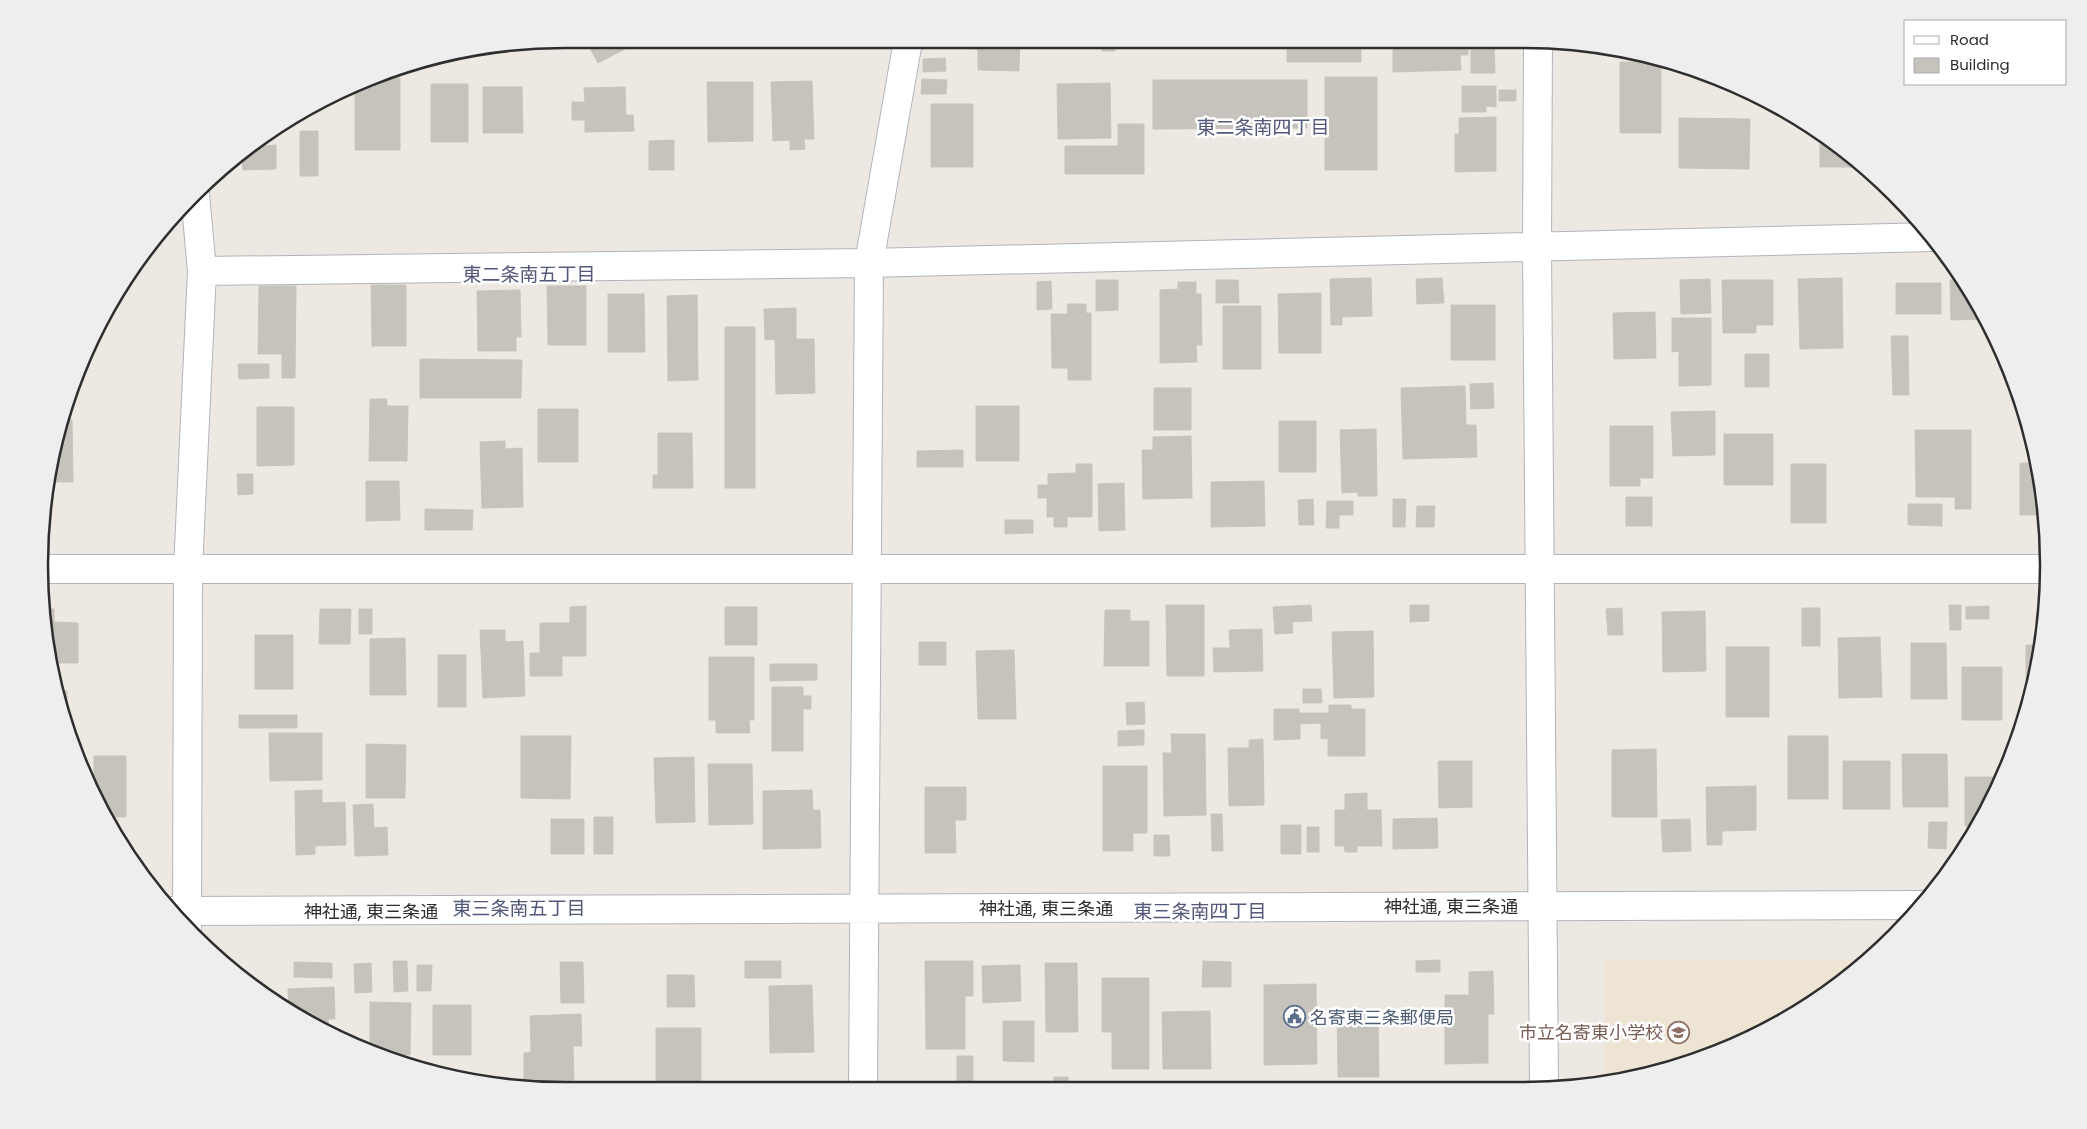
<svg xmlns="http://www.w3.org/2000/svg" width="2087" height="1129" font-family="Poppins,'Noto Sans JP',sans-serif">
	<style>
		.education { fill: #ede4d3 }
		.building { fill: #c6c3bd; stroke: #c9c4bb }
		.lines { fill: none; stroke-linecap: round; stroke-linejoin: round }
		.minor-casing { stroke: #b2b4bc; stroke-width: 30 }
		.minor { stroke: #fff; stroke-width: 28 }
		.labels { text-anchor: middle; dominant-baseline: central; stroke-width: 5; stroke-linejoin: round; paint-order: stroke }
		.street-label { font-size: 18px; fill: #2e2e2e; stroke: #fff }
		.service-label { font-size: 18px; fill: #4e5e75; stroke: #fff; text-anchor: start }
		.education-label { font-size: 18px; fill: #785e54; stroke: #fff; text-anchor: end }
		.neighbourhood-label { font-size: 19px; fill: #52597b; stroke: #fff }
		.rim { fill: none; stroke: #2e2e2e; stroke-width: 2.5 }
	</style>
	<rect width="100%" height="100%" fill="#ede8e2"/>
	<path class="education" d="M1863,959l-49,43 -122,60 -87,20v-122z"/>
	<path class="building" d="M585,39h59l-46,24z
		M970,39h50l-1,32 -41,-1v-21h-8z
		M1074,39h45v2h-4v10h-13v-10z
		M1287,40h74v22h-74z
		M1393,40h75v15h-8l1,15 -68,2z
		M1471,43h23l1,30h-24z
		M945,58l1,13 -23,1v-13z
		M1620,62h41v71h-41z
		M1325,77h52v93h-52z
		M369,78h31v72h-45v-65z
		M922,79l25,1 -1,14h-25z
		M1153,80h154v48l-154,1z
		M812,81l2,58h-10l1,10 -15,1v-10l-17,1 -2,-59z
		M707,82h46v59l-45,1z
		M1110,83l1,55 -53,1 -1,-55z
		M431,84h37v58h-37z
		M1462,86h34v21l-10,-1v6h-24z
		M483,87h39l1,46h-40z
		M625,87l1,28h7l1,16 -49,1v-12h-13v-18h13l-1,-14z
		M1499,90h17v11h-17z
		M931,104h42v63h-42z
		M1496,117v54l-41,1v-38h4v-16z
		M1679,118l71,1 -1,50 -70,-1z
		M1118,124h26v50h-79v-28h53z
		M300,131h18v45h-18z
		M1820,134l33,24v9h-33z
		M674,140v30h-25v-29z
		M276,145v24l-33,1 -1,-20 2,-2z
		M1371,278l1,38 -30,1v8h-11l-1,-46z
		M1442,278l2,25 -27,1 -1,-25z
		M1842,278l1,70 -43,1 -2,-70z
		M1710,279l1,34 -30,1 -1,-34z
		M1096,280h22v30l-22,1z
		M1216,280h22l1,23h-23z
		M1722,280h51v45h-17v8h-33z
		M1950,280h12l24,39 -35,1z
		M1051,281l1,28 -15,1v-28z
		M1178,282h18v12h5l1,51h-6l1,17 -37,1v-73l18,-1z
		M1896,283h45v31h-45z
		M371,285h35v61h-34z
		M259,286h37l-1,92h-13v-24h-24z
		M547,286h39v59h-38z
		M520,290l1,47h-5v14h-38l-1,-60z
		M1321,293v60h-42l-1,-59z
		M608,294h36l1,58h-37z
		M697,295l1,85 -30,1 -1,-85z
		M1067,304h19v9h5v67h-23v-12h-16l-1,-54h17z
		M1451,305h44v55h-44z
		M1223,306h38v63h-38z
		M796,308v31h18l1,54 -39,1 -1,-55 -10,1 -1,-31z
		M1655,312l1,46 -42,1 -1,-46z
		M1672,318h39v67l-32,1v-35l-7,1z
		M725,327h30v161h-30z
		M1891,336h17l1,59h-16z
		M1745,354h24v33h-24z
		M420,359l102,1 -1,38h-101z
		M238,364h31v14l-30,1z
		M1493,383l1,25 -23,1 -1,-25z
		M1465,386l1,39h10l1,32 -74,2 -2,-71z
		M1154,388h37v42h-37z
		M370,399h17v7h21l-1,55h-38z
		M976,406h43v55h-43z
		M257,407h37v58l-37,1z
		M538,409h40v53h-40z
		M1715,411v44l-42,1 -2,-44z
		M72,420l1,62h-25l11,-61z
		M1279,421h37v51h-37z
		M1610,426h43v52h-13v8h-30z
		M1376,429l1,67h-19v-4l-16,1 -2,-63z
		M1915,430h56v79h-16v-12h-39z
		M658,433h34l1,55h-40v-13h5z
		M1724,434h49v51h-49z
		M1191,436l1,62 -49,1 -1,-49h11v-13z
		M505,441v8l17,-1 1,59 -41,1 -2,-66z
		M963,450v17h-46v-16z
		M2020,463h16l9,52h-25z
		M1076,464h16v53h-25v10h-13v-10h-7v-19h-9v-13h10v-11l28,-1z
		M1791,464h35v59h-35z
		M237,474h16v20l-15,1z
		M366,481h33l1,39 -34,1z
		M1264,481l1,45 -54,1v-45z
		M1124,483l1,47 -26,1 -1,-47z
		M1626,497h26v29h-26z
		M1313,499l1,26h-15l-1,-25z
		M1393,499h13l-1,28h-12z
		M1327,501h26v14h-14v13h-13z
		M1908,504h34v22l-34,-1z
		M1417,506h18l-1,21h-18z
		M425,509l48,1 -1,20h-47z
		M1005,520h28v13l-28,1z
		M1166,605h38v71h-37z
		M1311,605l1,16 -20,1 1,11 -18,1 -2,-27z
		M1410,605h19v16l-19,1z
		M1949,605h12v25h-11z
		M586,606v50h-24v20h-32v-23h10v-30h30v-16z
		M1989,606v13h-23v-12z
		M725,607h32v38h-32z
		M1622,608l1,27h-15l-2,-26z
		M1802,608h18v38h-18z
		M42,609h12v13l24,1v40h-21v6h-6z
		M320,609h31l-1,35h-31z
		M359,609h13v25h-13z
		M1105,610h25v11h19v45h-45z
		M1705,611l1,60 -43,1 -1,-60z
		M1262,629l1,42 -49,1 -1,-24h17l-1,-18z
		M480,630h25v12l18,-1 2,55 -42,2z
		M1373,631l1,66 -40,1 -2,-66z
		M255,635h38v54h-38z
		M1880,637l2,60 -43,1 -1,-60z
		M405,638l1,57h-36v-56z
		M919,642h27v23h-27z
		M1911,643h35l1,56h-36z
		M2026,645h15l-15,64z
		M1726,647h43v70h-43z
		M1014,650l2,69h-38l-2,-68z
		M438,655h28v52h-28z
		M709,657h45v63h-5l1,13h-34v-13h-7z
		M770,664h47v16l-47,1z
		M1962,667h40v53h-40z
		M772,687h31v9h8v13h-8v42h-31z
		M1303,689h18l1,14h-19z
		M55,691h12v40l-10,-31z
		M1144,702l1,22 -18,1 -1,-22z
		M1329,705h22v4h14v47h-37v-18l-7,1v-16l-21,1v15l-26,1v-31h25v4h30z
		M239,715h58v13h-58z
		M1144,730v15l-26,1v-15z
		M269,733h53v47l-52,1z
		M1171,734h34l1,81 -42,1 -1,-63h9z
		M521,736h50l-1,63 -49,-1z
		M1788,736h40v63h-40z
		M1263,739l1,66 -35,1 -1,-58h21v-8z
		M366,744l40,1 -1,53h-39z
		M1656,749l1,68h-45v-67z
		M1902,754h45l1,53h-45z
		M94,756h32v61h-20l-12,-24z
		M694,757l1,65 -39,1 -2,-65z
		M1438,761h34v46l-33,1z
		M1843,761h47v48h-47z
		M708,764h44l1,60 -44,1z
		M1103,766h44v67h-14v18h-30z
		M1965,777h36l-22,49h-14z
		M1756,786v44l-34,1v14h-15l-1,-58z
		M925,787h41v33h-11l1,33h-31z
		M322,790v13l23,-1 1,43 -31,1v8l-19,1 -1,-64z
		M812,790l1,20h7l1,38 -58,1v-58z
		M1367,793v17h14l1,36h-25v6h-12l-1,-6h-9v-36h10v-16z
		M373,804l1,24 13,-1 1,28 -33,1 -2,-51z
		M1211,814h11l1,37h-11z
		M594,817h19v37h-19z
		M1437,818l1,30 -45,1v-30z
		M551,819h33v35h-33z
		M1690,819l1,32 -28,1 -2,-32z
		M1929,822h18l-1,27 -18,-1z
		M1281,825h20v29h-20z
		M1307,827h12v25h-12z
		M1154,835h15l1,21h-16z
		M1440,960v12h-24v-11z
		M393,961h14l1,30 -14,1z
		M745,961h36v17h-36z
		M925,961h48v35h-8v53h-39z
		M1203,961l28,1v25h-29z
		M294,962l38,1v15l-38,-1z
		M560,962h23l1,41h-23z
		M371,963l1,29 -17,1 -1,-29z
		M1045,963h32l1,69h-32z
		M417,965h15l-1,26h-14z
		M1020,965l1,36 -38,2 -1,-37z
		M1493,971l1,43h-6v49l-43,1v-69h24v-23z
		M667,975h27l1,32h-28z
		M1102,978h47v91h-37v-37h-10z
		M1316,984l1,80 -53,1v-80z
		M812,985l2,67 -44,1 -1,-67z
		M334,987l1,32h-7l1,12 -27,-11 -13,-9 -1,-22z
		M370,1002l41,1 -1,52h-24l-16,-7z
		M433,1005h38v50h-38z
		M1337,1009h41l1,68h-41z
		M1210,1011l1,58h-48l-1,-57z
		M581,1014l1,32h-9l1,34 -50,2v-29l7,-1 -1,-36z
		M1003,1021h31v41l-31,-1z
		M656,1028h45v53h-45z
		M957,1056h16v27h-16z
		M1054,1077h14v10h-14z
		M615,1086h30v3h-30z"/>
	<g class="lines">
		<defs>
			<path id="minor" d="M1538,40l-1,208 7,838
				M202,271l667,-8 1064,-26
				M40,569h2006
				M169,911l1753,-6
				M187,928l1,-359 14,-298 -7,-77
				M863,1088l6,-825 39,-222 4,-2"/>
		</defs>
		<use href="#minor" class="minor-casing"/>
		<use href="#minor" class="minor"/>
	</g>
	<defs>
		<symbol id="civic-ring" viewBox="-11 -11 22 22"><circle r="9.5" fill="#fff" stroke="#5c6f8a" stroke-width="1.5"/><path d="M-.6-6.5H3V-4.5H.6V-3L4-1V1h2V6H-6V1h2V-1L-.6-3ZM-1.2 2.5V6h2.4V2.5Z" fill="#5c6f8a"/></symbol>
		<symbol id="school-ring" viewBox="-11 -11 22 22"><circle r="9.5" fill="#fff" stroke="#8d6e63" stroke-width="1.5"/><path d="M0-5L7-2L0 1L-7-2ZM-4 1L0 2.5L4 1V4Q0 6-4 4Z" fill="#8d6e63"/></symbol>
	</defs>
	<g fill-rule="evenodd">
		<use href="#civic-ring" x="1282" y="1004" width="25" height="25"/>
		<use href="#school-ring" x="1666" y="1020" width="25" height="25"/>
	</g>
	<g class="labels">
		<g class="street-label">
			<text x="1451" y="906">神社通, 東三条通</text>
			<text x="1046" y="908">神社通, 東三条通</text>
			<text x="371" y="911">神社通, 東三条通</text>
		</g>
		<g class="service-label">
			<text x="1310" y="1017">名寄東三条郵便局</text>
		</g>
		<g class="education-label">
			<text x="1663" y="1032">市立名寄東小学校</text>
		</g>
		<g class="neighbourhood-label">
			<text x="1263" y="127">東二条南四丁目</text>
			<text x="529" y="274">東二条南五丁目</text>
			<text x="519" y="908">東三条南五丁目</text>
			<text x="1200" y="911">東三条南四丁目</text>
		</g>
	</g>
	<path d="M0 0H2087V1129H0ZM565 48H1523A517 517 0 0 1 2040 565V565A517 517 0 0 1 1523 1082H565A517 517 0 0 1 48 565V565A517 517 0 0 1 565 48Z" fill="#eee" fill-rule="evenodd"/>
	<path class="rim" d="M565 48H1523A517 517 0 0 1 2040 565V565A517 517 0 0 1 1523 1082H565A517 517 0 0 1 48 565V565A517 517 0 0 1 565 48Z"/>
	<rect x="1904" y="20" width="162" height="65" fill="#ffffff" stroke="#ababab"/>
	<rect x="1914" y="36" width="25" height="8" fill="#ffffff" stroke="#ababab"/>
	<text x="1950" y="45" font-size="15" fill="#2e2e2e">Road</text>
	<rect x="1914" y="58" width="25" height="15" fill="#c6c3bd" stroke="#ababab"/>
	<text x="1950" y="70" font-size="15" fill="#2e2e2e">Building</text>
</svg>
